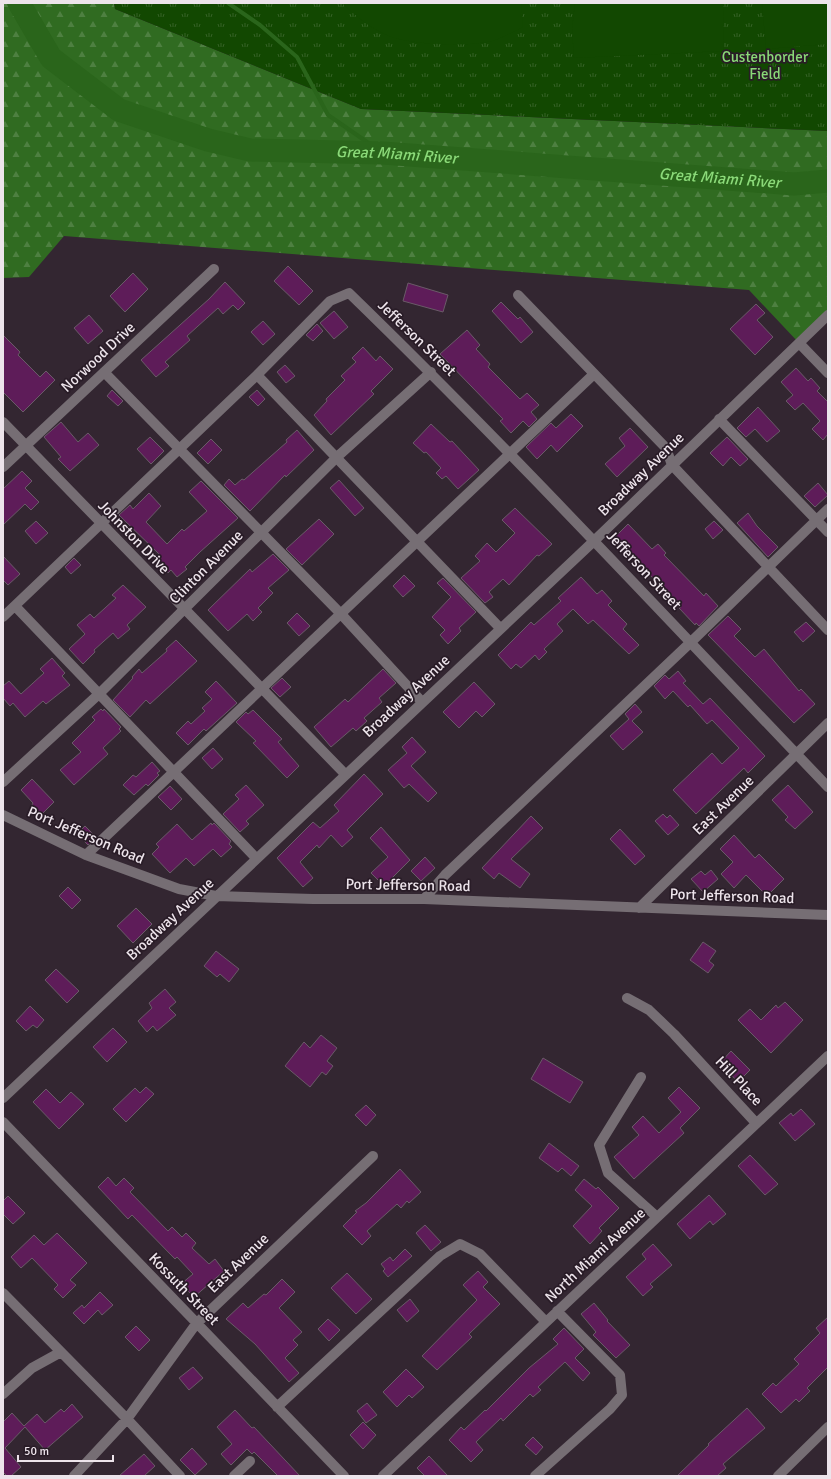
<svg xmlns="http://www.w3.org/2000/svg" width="831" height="1479" font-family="Signika,sans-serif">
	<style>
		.forest { fill: url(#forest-firs) }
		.park { fill: url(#park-tufts) }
		.pitch { fill: #124801 }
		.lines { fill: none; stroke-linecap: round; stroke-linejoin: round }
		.stream { stroke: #2a651b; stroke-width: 4 }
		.river { stroke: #2a651b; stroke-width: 23 }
		.building { fill: #5e1c59; stroke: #6a5a68 }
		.minor { stroke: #766e74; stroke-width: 10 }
		.labels { text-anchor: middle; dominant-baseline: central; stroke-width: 3.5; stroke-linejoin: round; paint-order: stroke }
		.park-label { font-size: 15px; fill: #89d977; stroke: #291c27 }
		.street-label { font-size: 15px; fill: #ede4eb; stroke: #291c27 }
		.water-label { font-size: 16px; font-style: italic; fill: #8bda79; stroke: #291c27 }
	</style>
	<defs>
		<pattern id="forest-firs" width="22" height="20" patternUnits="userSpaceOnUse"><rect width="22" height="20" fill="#306b21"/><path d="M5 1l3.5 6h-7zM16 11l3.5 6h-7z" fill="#4e8041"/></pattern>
		<pattern id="park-tufts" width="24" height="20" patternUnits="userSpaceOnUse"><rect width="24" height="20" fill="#124801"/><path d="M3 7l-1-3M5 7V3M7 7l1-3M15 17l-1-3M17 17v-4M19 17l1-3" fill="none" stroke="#356226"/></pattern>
	</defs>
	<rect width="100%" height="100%" fill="#332631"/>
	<path class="forest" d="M3,3h111l1,6 246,100 467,22v184l-29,28 -50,-53 -685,-54 -35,41 -26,1z"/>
	<path class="park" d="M114,3h714v128l-467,-22 -246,-100z"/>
	<path class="pitch" d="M342,3h179l2,24c-10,5 -21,11 -31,14 -25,6 -80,4 -103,-5 -18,-7 -33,-20 -47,-33z
		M575,3h148l1,48 -150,7 -2,-29z
		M762,3h66v41l-62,5z"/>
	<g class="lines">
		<path class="stream" d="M228,3l32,22 37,32 31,58 55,38"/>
		<path class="river" id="s1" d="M19,3l32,55 68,52 89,30 42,10 133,3 411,31 34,-3"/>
	</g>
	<path class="building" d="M288,266l25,25 -14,14 -25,-24z
		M133,273l15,16 -23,23 -15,-16z
		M225,282l20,21 -7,7 -5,-5 -10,9 -5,-6 -31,28 3,4 -25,22 4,4 -13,11 -15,-17 68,-61z
		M408,283l40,12 -5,17 -40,-11z
		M501,302l17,17 2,-2 13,15 -12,11 -29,-32z
		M756,304l9,9 -8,7 16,17 -18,18 -25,-26z
		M334,311l14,16 -14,12 -14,-16z
		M89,315l14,16 -15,13 -14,-16z
		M263,321l12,13 -12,11 -12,-13z
		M317,324l6,7 -10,10 -7,-6z
		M467,330l13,15 -4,4 14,15 -2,3 32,32 7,-6 12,12 -8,7 6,7 -8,8 -6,-6 -12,12 -11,-12 3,-2 -63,-65z
		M3,335l17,17 -2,3 22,22 6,-6 9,9 -32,32 -20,-20z
		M363,347l13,14 4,-5 13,13 -22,22 3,3 -43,41 -17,-20 13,-14 -1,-2 19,-19 -4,-4 15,-14 -4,-4z
		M285,365l10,11 -9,7 -9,-11z
		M796,368l12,13 3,-3 9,10 -3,3 11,11v32l-5,6 -11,-11 8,-8 -17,-18 -8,7 -9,-9 7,-6 -12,-13z
		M112,390l11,11 -5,5 -11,-10z
		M257,390l8,9 -7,7 -9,-9z
		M758,407l22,24 -13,11 -12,-13 -9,8 -9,-9z
		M571,414l12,12 -26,26 -6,-7 -14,14 -11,-12 25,-24 5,5z
		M61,422l17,20 10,-9 11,12 -29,26 -12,-12 3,-2 -17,-20z
		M431,424l19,18 2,-1 27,29 -21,19 -12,-13 -4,3 -6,-6 5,-5 -15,-16 -2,1 -11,-10z
		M630,428l18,19 -31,30 -12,-13 20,-18 -6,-8z
		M297,430l17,20 -28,27 -1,-2 -35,36 -26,-26 5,-6 6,6 7,-6 2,1 43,-38 -1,-2z
		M150,437l14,14 -13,13 -14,-15z
		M727,437l21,22 -8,7 -9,-9 -8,9 -13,-13z
		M211,439l11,11 -14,14 -11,-11z
		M22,471l10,10 -7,7 14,14 -8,8 -6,-6 -22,21v-36z
		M339,480l25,28 -9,8 -25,-28z
		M201,481l37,37 -38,34 -15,15 2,2 -10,8 -6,-7 -3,3 -13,-15 5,-3 -41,-40 11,-10 3,4 16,-16 12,13 -15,16 21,22 15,-15 2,2 23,-20 -18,-19z
		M818,483l10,12 -13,12 -11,-11z
		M515,508l37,36 -13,12 -2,-1 -28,30 -6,-6 -14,13 4,5 -8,6 -24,-25 19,-17 -5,-5 12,-13 9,9 19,-19 -13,-13z
		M748,513l9,13 21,21 -10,10 -31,-34z
		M319,519l15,15 -32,31 -16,-16z
		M36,521l12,12 -12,11 -11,-13z
		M714,521l9,9 -10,9 -8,-10z
		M628,524l24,25 6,-5 8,9 -2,2 40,41 2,-3 12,13 -19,20 -3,-3 -1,2 -16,-17 2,-1 -67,-69z
		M273,554l16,16 -21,18 5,5 -15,15 4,4 -9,9 -6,-7 -19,17 -20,-21 42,-41 2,3z
		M3,556l17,18 -12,11 -5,-5z
		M74,558l7,7 -10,9 -6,-7z
		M404,575l11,11 -12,11 -10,-11z
		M581,577l16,17 5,-4 10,11 -4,4 19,19 -4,5 16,16 -10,9 -36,-34 -5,4 -15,-15 -16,15 6,7 -19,18 3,3 -8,8 -4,-5 -14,13 -5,-4 -5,5 -13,-14 33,-33 3,3 27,-24 -3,-3z
		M443,578l33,34 -17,16 2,3 -13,13 -8,-9 5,-5 -13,-13 19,-20 -14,-14z
		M123,585l23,22 -19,18 3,4 -12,10 -5,-6 -19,17 1,2 -12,12 -14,-15 16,-15 -8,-9 13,-11 4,4 22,-20 -4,-3z
		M297,613l13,13 -11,10 -12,-13z
		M728,616l13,13 -7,7 21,21 9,-8 35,42 2,-2 14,15 -21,19 -86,-88z
		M806,622l9,9 -12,11 -9,-10z
		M176,640l21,21 -47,43 -4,-4 -16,17 -17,-17 20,-22 -1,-1 7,-8 3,4 25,-22 -1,-2z
		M52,658l13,15 -3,3 8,9 -24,19 -3,-3 -18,16 -12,-14 -3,3 -7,-8v-12l6,-5 12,13 23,-21 -4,-4z
		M383,669l13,14 -17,15 3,4 -18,16 3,3 -11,10 -3,-3 -22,19 -17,-20 31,-28 3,3z
		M678,671l8,10 -3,2 20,21 7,-6 55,58 -17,17 -4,-5 -48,46 -23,-24 39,-37 10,11 17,-16 -27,-28 -5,4 -17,-19 -2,2 -15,-16 -8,8 -11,-13 11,-11 4,4z
		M282,678l9,9 -11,10 -9,-9z
		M216,681l21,22 -31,28 -2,-2 -16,16 -12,-12 12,-12 3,3 14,-13 -3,-3 10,-9 -7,-7z
		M474,682l21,22 -13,13 -6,-6 -17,17 -16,-16z
		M635,704l7,8 -10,9 11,11 -20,18 -13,-14 19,-17 -4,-5z
		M101,709l2,2 1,-2 17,18 -2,2 2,2 -18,17 5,6 -34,31 -14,-15 21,-18 -9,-9 23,-23 -3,-3z
		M253,710l29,29 -4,3 21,24 -12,12 -34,-35 3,-2 -20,-19 10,-10 2,2z
		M412,737l14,15 -15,14 26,27 -9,9 -19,-18 -5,4 -16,-18 19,-17 -5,-6z
		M213,748l10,11 -11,10 -10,-11z
		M152,762l8,9 -3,2 2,2 -11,11 -2,-2 -12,11 -11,-10 10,-10 3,2z
		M364,774l19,20 -36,36 6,7 -11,10 -11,-12 -12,13 -2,-3 -17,17 13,16 -10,9 -26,-29 36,-36 7,6 19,-17 -5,-6z
		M32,779l22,23 -13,13 -9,-10 1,-2 -12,-13z
		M246,785l18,20 -18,16 3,3 -9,8 -17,-18 16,-15 -4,-4z
		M788,785l25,27 -18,17 -10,-9 3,-3 -16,-17z
		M170,786l12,13 -11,11 -13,-13z
		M663,814l4,4 3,-3 9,10 -11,10 -13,-14z
		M531,816l12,12 -32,31 19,15 -10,14 -21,-15 -5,6 -12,-11z
		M211,823l1,2 2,-2 17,18 -2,3 3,3 -11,10 -8,-8 -19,17 -8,-8 -16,15 -18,-19 7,-7 -3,-3 21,-20 15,16z
		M85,826l11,11 -8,8 -11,-11z
		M381,827l29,33 -26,26 -13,-13 17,-16 -18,-19z
		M620,829l25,27 -10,9 -25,-26z
		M734,835l21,23 4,-4 25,25 -17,17 -21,-21 -12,13 -13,-14 12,-12 -13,-13z
		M425,857l10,11 -14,13 -10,-10z
		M711,870l7,9 -15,13 -12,-13 10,-8 4,4z
		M68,887l13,13 -9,9 -13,-13z
		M136,908l16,16 -19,19 -16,-17z
		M703,942l13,9 -7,10 5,4 -6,8 -18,-13z
		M216,951l23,18 -10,13 -9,-8 -3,3 -13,-11z
		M56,969l23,22 -12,12 -22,-23z
		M165,989l11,13 -7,6 7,7 -19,16 -4,-5 -6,6 -9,-11 14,-13 -3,-5z
		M785,1002l18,18 -32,33 -33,-33 12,-11 11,11 15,-15 2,3z
		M30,1006l14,14 -7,8 -4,-3 -7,6 -10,-10z
		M113,1028l14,14 -20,20 -14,-15z
		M321,1035l16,13 -10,13 6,5 -7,9 -4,-3 -12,15 -25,-21 19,-24 6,6z
		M731,1051l19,19 -12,12 -18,-19z
		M543,1058l40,24 -13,21 -39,-24z
		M146,1087l8,7 -28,28 -13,-13 22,-21 5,5z
		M679,1087l21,21 -20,20 4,5 -50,46 -20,-22 25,-22 -7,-8 11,-11 16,17 22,-21 -13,-14z
		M46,1089l14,14 11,-11 13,12 -25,25 -26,-27z
		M366,1105l10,10 -10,11 -11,-11z
		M801,1109l14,15 -20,17 -16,-18 12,-10 2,3z
		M549,1143l30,23 -8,10 -9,-8 -4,4 -19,-14z
		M750,1155l28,29 -13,11 -27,-29z
		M400,1169l21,23 -12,11 -2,-2 -6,7 -4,-4 -30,27 4,5 -9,9 -19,-19 14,-14 -2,-1 11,-8z
		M108,1177l8,9 8,-8 10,10 -4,4 38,39 4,-4 10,10 4,-4 10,10 -4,5 17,16 6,-5 9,12 -30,26 -13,-13 12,-10 -16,-17 -2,2 -43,-44 -4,4 -30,-32z
		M584,1179l12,10 2,-2 21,21 -20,20 3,3 -12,13 -17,-18 19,-20 -17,-16z
		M709,1195l17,19 -13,11 -3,-4 -20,18 -13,-15z
		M8,1196l17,17 -12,11 -10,-10v-13z
		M425,1225l16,17 -10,9 -15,-18z
		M57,1233l30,30 -17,17 6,5 -13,13 -9,-9 4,-4 -26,-27 -11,10 -10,-11 23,-22 10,10z
		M653,1244l19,21 -22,19 3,3 -10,9 -17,-19 20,-18 -4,-5z
		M405,1249l7,7 -24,21 -5,-6 2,-2 -4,-5 9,-7 3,4z
		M478,1271l10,11 -5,5 17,17 -31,30 3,3 -35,33 -15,-14 55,-56 -14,-15z
		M347,1273l25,26 -16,15 -25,-26z
		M282,1279l13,13 -16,16 23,24 -9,8 5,5 -13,13 14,15 -10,9 -34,-38 -29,-25 17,-16 5,5 16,-14 2,1z
		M100,1292l13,13 -11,10 -4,-5 -14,14 -11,-11 9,-8 2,3z
		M410,1299l9,12 -12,11 -10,-12z
		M594,1303l14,17 -1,1 23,24 -14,13 -23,-23 3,-3 -15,-18z
		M828,1317v50l-21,21 3,3 -11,11 -3,-3 -15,14 -19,-19 11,-11 3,3 23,-22 -5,-5 26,-26 -4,-5z
		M328,1319l12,11 -11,11 -11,-12z
		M136,1326l14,14 -11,11 -14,-14z
		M564,1328l20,21 -9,9 15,15 -7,8 -18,-19 -27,25 3,3 -8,7 -3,-3 -27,27 -2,-3 -25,24 7,8 -12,12 -22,-22 12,-13 3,3 21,-20 1,1 43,-43 29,-24 -5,-5z
		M193,1367l10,11 -14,12 -10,-12z
		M406,1369l18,18 -12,11 -3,-3 -12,12 -14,-15z
		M367,1403l10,12 -11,8 -9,-12z
		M72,1404l11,13 -38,33 -20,-23 -20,21 16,19 -10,9h-4l-4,-4v-50l9,-9 12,13 13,-12 8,9 16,-14 3,3z
		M747,1408l18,20 -42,36 3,4 -9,8h-40l32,-31 -1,-1z
		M235,1410l17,18 2,-1 46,49h-22l-24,-24 -2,2 -5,-5 -16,16 -10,-11 11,-10 -15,-17z
		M363,1422l13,13 -13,14 -13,-14z
		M533,1437l10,10 -7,8 -11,-10z
		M192,1448l15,16 -12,11 -15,-15z
		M144,1454l11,12 -11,10h-25z
		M429,1456l19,20h-23l-8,-8z"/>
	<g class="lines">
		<path class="minor" d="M518,295l148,153 6,17 156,165
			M799,343l29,30
			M104,372l237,242 81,88
			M257,375l243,253
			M719,419l109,113
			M3,422l342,352
			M3,467l211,-198
			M15,606l241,252
			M3,617l254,-242 73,-74 19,-8c165,160 320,328 479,494
			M3,782l97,-89 237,-236 94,-85
			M3,815l83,40 93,34 37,7 97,3h111l404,16
			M86,855l508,-481
			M424,899l21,-24 246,-233 137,-133
			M639,908l189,-185
			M627,998l22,12 25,24 82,89
			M641,1077l-42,68 9,28 49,44
			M3,1098l592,-558 233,-225
			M3,1122l341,354
			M3,1293l124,126 53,57
			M3,1394l29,-26 29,-16
			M277,1407l163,-151 20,-12 20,10 66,68
			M74,1476l53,-57 69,-95 177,-168
			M234,1476l16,-15
			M383,1476l445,-420
			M535,1476l75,-67 12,-14 -2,-20 -63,-64
			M778,1476l50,-49"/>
	</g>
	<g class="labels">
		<g class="park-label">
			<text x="765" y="57">Custenborder<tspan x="765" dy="17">Field</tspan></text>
		</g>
		<g class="street-label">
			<text transform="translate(417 338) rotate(44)">Jefferson Street</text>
			<text transform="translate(98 357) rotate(-43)">Norwood Drive</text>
			<text transform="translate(641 474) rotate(-44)">Broadway Avenue</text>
			<text transform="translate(134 537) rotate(46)">Johnston Drive</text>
			<text transform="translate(206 567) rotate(-45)">Clinton Avenue</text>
			<text transform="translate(644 570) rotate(47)">Jefferson Street</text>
			<text transform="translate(406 696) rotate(-43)">Broadway Avenue</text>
			<text transform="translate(723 805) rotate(-44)">East Avenue</text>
			<text transform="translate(86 835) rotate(23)">Port Jefferson Road</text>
			<text transform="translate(408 885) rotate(1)">Port Jefferson Road</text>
			<text transform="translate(732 896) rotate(2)">Port Jefferson Road</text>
			<text transform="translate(170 919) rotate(-43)">Broadway Avenue</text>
			<text transform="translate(739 1081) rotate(47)">Hill Place</text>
			<text transform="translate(595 1255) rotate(-43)">North Miami Avenue</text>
			<text transform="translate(238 1263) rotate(-44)">East Avenue</text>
			<text transform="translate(184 1289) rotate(46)">Kossuth Street</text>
		</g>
		<g class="water-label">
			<text stroke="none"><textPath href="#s1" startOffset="433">Great Miami River</textPath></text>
			<text stroke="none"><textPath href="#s1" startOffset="757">Great Miami River</textPath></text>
		</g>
	</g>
	<rect width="831" height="1479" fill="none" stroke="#ede4eb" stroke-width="8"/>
	<path d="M18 1455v6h95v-6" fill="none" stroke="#ede4eb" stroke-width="2"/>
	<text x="24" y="1455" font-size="12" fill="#ede4eb" stroke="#291c27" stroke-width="3" paint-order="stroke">50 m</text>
</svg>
